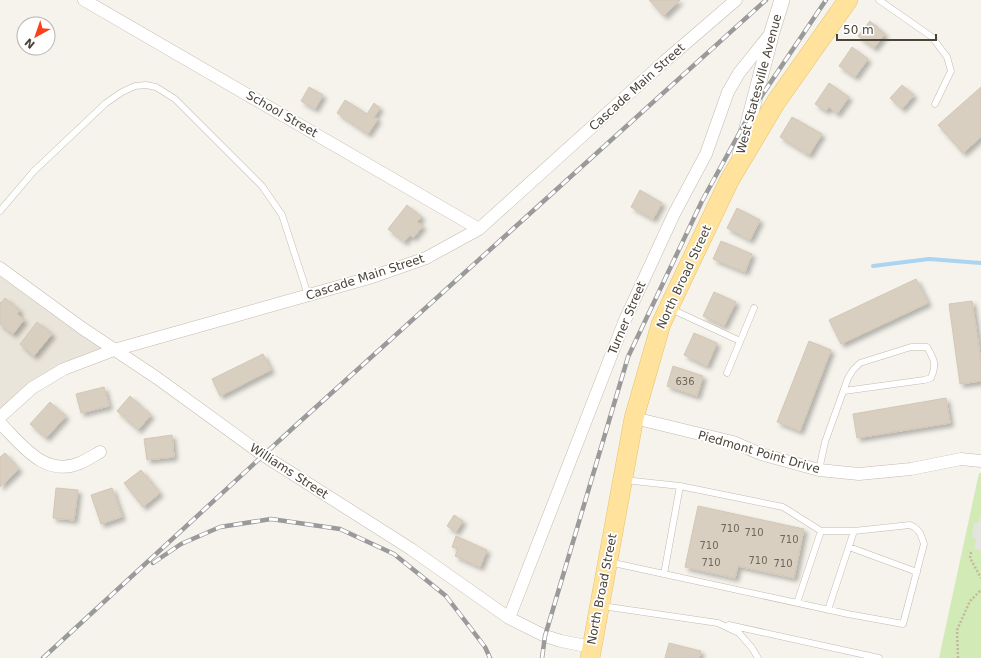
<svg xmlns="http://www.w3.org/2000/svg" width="981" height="658" font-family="'DejaVu Sans',sans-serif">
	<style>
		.residential { fill: #eae5da }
		.green { fill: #d2eab5 }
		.parking { fill: #e5e3e0 }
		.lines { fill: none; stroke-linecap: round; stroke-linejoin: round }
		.stream { stroke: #a9d4f2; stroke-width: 4 }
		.building { fill: #d8cfc1; stroke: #d3c7b4; filter: url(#shadow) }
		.service-casing { stroke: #c2bbae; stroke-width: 7 }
		.minor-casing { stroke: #c2bbae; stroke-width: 13 }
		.tertiary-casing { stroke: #c2bbae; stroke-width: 16 }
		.primary-casing { stroke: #e6c16a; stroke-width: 20 }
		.path { stroke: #c4b79f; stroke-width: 2.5; stroke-dasharray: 2 2; stroke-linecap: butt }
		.service { stroke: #fff; stroke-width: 6 }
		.minor { stroke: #fff; stroke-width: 12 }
		.tertiary { stroke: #fff; stroke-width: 15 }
		.primary { stroke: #ffe39c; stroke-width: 19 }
		.rail-casing { stroke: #9a9a9a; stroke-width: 4.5 }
		.rail { stroke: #fff; stroke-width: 3; stroke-dasharray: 9; stroke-linecap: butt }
		.labels { text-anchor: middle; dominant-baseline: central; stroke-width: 3.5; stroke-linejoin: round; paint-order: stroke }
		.number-label { font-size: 10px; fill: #6e675b }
		.street-label { font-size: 12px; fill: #4b4439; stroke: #fff }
	</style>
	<defs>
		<filter id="shadow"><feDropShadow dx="3.5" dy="3.5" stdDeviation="2" flood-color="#0004"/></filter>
	</defs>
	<rect width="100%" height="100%" fill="#f6f3ec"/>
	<path class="residential" d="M0,268l114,82 -50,19 -64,48z"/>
	<path class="green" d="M979,473h2v185h-42z"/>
	<path class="parking" d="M981,514v36l-7,-1 2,-8 -1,-2 -3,-2 2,-13 5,-2z"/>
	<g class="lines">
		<path class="stream" d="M873,266l56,-7 52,4"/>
	</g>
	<path class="building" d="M649,0h31l-16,16z
		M870,21l15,13 -11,14 -16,-12z
		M852,47l16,12 -13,18 -16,-11z
		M829,83l20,14 -12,17 -8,-7 -3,4 -11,-7z
		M902,85l12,10 -12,14 -12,-11z
		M309,87l14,8 -8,14 -14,-8z
		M981,87v50l-18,16 -25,-28z
		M345,100l22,14 7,-11 6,5 -6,9 4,2 -10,15 -31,-21z
		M792,117l30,17 -13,21 -29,-18z
		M640,190l22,13 -9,16 -22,-12z
		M407,205l15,12 -5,5 6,4 -10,12 -3,-3 -6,7 -16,-13z
		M737,208l23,12 -10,20 -23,-12z
		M721,241l31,13 -7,18 -32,-13z
		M916,279l12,24 -87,41 -12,-24z
		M714,292l22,10 -12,24 -21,-10z
		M5,298l15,13 -3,3 7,6 -11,14 -13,-10v-22l1,1z
		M972,301l9,61v19l-21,3 -11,-80z
		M37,322l15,12 -18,22 -14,-12z
		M694,333l23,10 -10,23 -23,-11z
		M809,341l22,9 -31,81 -23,-9z
		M263,354l8,16 -51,26 -8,-17z
		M673,366l30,10 -6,20 -30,-10z
		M104,387l5,19 -28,7 -5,-19z
		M130,396l21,19 -13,15 -21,-19z
		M946,398l4,25 -93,15 -4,-24z
		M50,402l16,14 -20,22 -16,-14z
		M172,435l2,22 -27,3 -3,-21z
		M5,453l14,16 -19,18v-30z
		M141,470l19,23 -17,14 -19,-24z
		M56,488l22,2 -4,30 -21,-2z
		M112,488l10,29 -21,7 -10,-29z
		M698,506l106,23 -10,49 -56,-12 -3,12 -50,-11z
		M454,515l9,6 -7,11 -9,-6z
		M456,536l31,14 -7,17 -25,-11 3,-7 -6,-2z
		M669,643l32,8 -2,7h-34z"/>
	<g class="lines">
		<defs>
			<path id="service" d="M879,0l53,37 15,20 4,14 -16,33
				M0,211l34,-40 72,-68 16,-11 13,-6 11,-1 10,2 19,12 87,87 20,29 26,80
				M671,309l69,32
				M727,373l27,-65
				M819,470l6,-28 23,-64 5,-8 7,-7 51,-16h16c7,12 10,17 4,31l-7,2 -80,11
				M624,480l56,6 103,21 38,24h33l56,-6c10,4 11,10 14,19l-21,80 -55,-10 -184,-40
				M849,547l68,25
				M609,562l55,12 16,-88
				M797,603l24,-72
				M602,606l116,17 21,10 13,15 6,10
				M828,610l26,-79
				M729,625l150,33"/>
			<path id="minor" d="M84,0l395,229
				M0,268l82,60 75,50 106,77 148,94 98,69 36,18 16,5 30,6
				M0,417l32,-29 32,-19 50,-19 255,-72 57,-20 53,-29 186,-168 71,-61
				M634,418l99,24 28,12 58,16 40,4 52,-5 50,-10 20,2
				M0,423c22,22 45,55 80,40 7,-3 13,-7 20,-11
				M509,618l116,-298 49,-106 32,-60 22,-62 11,-19 32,-40"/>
			<path id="tertiary" d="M740,155l32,-123 10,-32"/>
			<path id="primary" d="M590,658l44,-240 27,-94 68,-143 47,-79 72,-102"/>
		</defs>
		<use href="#service" class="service-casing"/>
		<use href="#minor" class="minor-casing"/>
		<use href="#tertiary" class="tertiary-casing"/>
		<use href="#primary" class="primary-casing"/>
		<path class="path" d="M971,552l-1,6 11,20
			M958,658l-1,-28 13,-29 11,-11"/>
		<use href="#service" class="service"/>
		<use href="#minor" class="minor"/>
		<use href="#tertiary" class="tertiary"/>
		<use href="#primary" class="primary"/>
		<defs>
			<path id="rail" d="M153,563l28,-19 39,-17 51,-8 69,10 54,25 52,42 39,51 5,11
				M43,658l251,-231 472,-427
				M542,658l3,-22 83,-279 74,-156 50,-91 74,-110"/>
		</defs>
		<use href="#rail" class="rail-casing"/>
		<use href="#rail" class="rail"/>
	</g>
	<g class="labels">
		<g class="number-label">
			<text x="685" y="381">636</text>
			<text x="730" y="528">710</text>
			<text x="754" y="532">710</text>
			<text x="789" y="539">710</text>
			<text x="709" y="545">710</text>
			<text x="758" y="560">710</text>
			<text x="711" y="562">710</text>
			<text x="783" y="563">710</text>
		</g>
		<g class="street-label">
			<text transform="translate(759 84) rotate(-75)">West Statesville Avenue</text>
			<text transform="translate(637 87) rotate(-42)">Cascade Main Street</text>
			<text transform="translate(282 114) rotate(30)">School Street</text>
			<text transform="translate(365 277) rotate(-18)">Cascade Main Street</text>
			<text transform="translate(684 277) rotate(-65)">North Broad Street</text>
			<text transform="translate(627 318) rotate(-67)">Turner Street</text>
			<text transform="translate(759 452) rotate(16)">Piedmont Point Drive</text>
			<text transform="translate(289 471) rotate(33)">Williams Street</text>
			<text transform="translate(602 589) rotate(-79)">North Broad Street</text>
		</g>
	</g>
	<g transform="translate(36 36) rotate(220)"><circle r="19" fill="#ffffff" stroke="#b7b4b0"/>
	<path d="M0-3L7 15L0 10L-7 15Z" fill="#fc3f1d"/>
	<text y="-6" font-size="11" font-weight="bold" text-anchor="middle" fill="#4b4439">N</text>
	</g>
	<path d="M837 34v6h99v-6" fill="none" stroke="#4b4439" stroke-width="2"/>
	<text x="843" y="34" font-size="12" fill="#4b4439" stroke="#ffffff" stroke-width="3" paint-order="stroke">50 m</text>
</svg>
